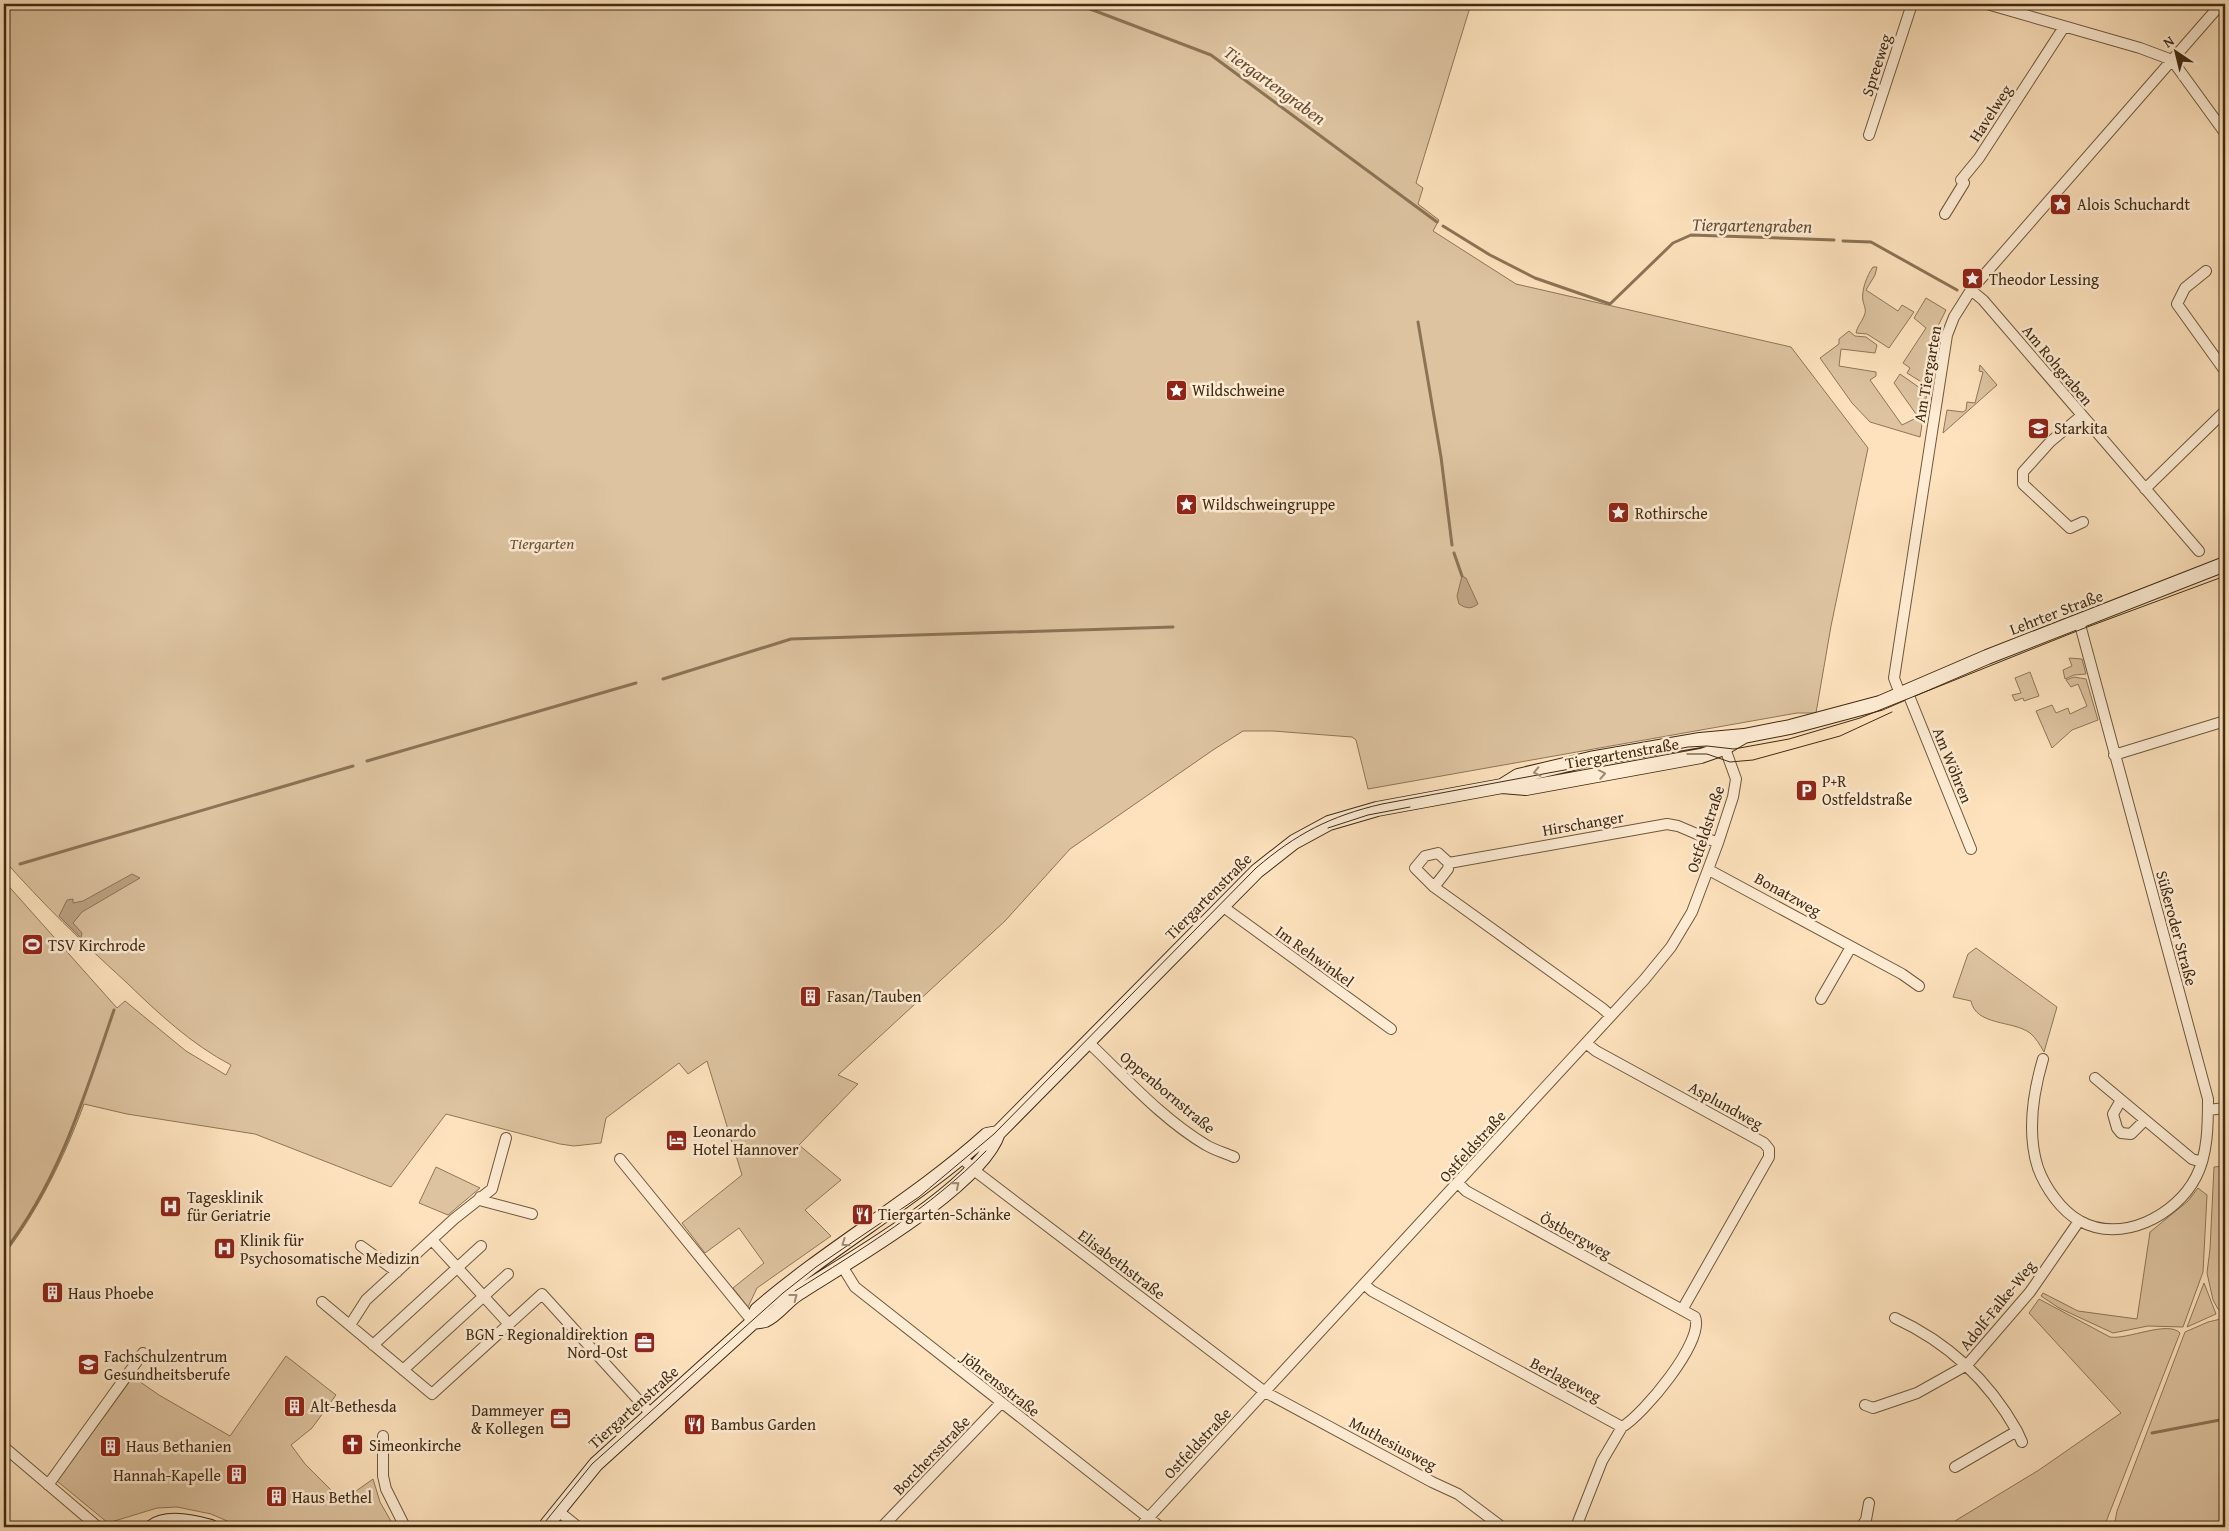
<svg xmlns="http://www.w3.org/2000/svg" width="2229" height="1531" font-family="'Gentium Book Plus',serif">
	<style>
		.green { fill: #ddc3a0; stroke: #8e7658 }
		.water { fill: #bda383; stroke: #8b7355 }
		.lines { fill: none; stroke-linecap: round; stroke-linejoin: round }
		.stream { stroke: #8b7355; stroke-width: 3 }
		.street-casing { stroke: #6f583c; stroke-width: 12 }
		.secondary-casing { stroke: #402a11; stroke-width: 16 }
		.street { stroke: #feecd4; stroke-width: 10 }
		.secondary { stroke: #feecd4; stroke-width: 14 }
		.tram { stroke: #402a11; stroke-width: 1 }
		.oneway { stroke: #9f8b72 }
		.labels { text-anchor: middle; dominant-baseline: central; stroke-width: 5; stroke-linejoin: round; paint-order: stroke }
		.street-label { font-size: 16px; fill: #402a11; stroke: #feecd4 }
		.poi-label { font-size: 16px; fill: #402a11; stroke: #feecd4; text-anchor: start }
		.park-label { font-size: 16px; font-style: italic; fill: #675035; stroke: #feecd4 }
		.water-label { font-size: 18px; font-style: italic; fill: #664e33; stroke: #feecd4 }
	</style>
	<rect width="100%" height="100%" fill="#fde2bd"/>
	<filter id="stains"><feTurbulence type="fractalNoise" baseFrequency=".004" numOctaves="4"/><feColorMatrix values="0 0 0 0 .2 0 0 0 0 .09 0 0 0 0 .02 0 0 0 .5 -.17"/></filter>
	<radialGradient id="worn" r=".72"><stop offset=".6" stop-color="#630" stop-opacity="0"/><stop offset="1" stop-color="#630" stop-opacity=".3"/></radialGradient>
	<path class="green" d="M4,4h1467l-55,179 7,5 -5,16 21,16 -6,11 83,53 275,63 77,101 -37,178 -15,87h-19l-429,76 -12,-49 -4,-3 -79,-6h-30l-30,19 -143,99 -65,72 -167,154 20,9 -59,61 42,35 -36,30 26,26 -74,52 -9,19 -15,-19 31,-25 -25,-35 -34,25 -23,-30 60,-48 -35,-114 -19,13 -9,-11 -73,55 -5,25 -27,3 -14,-2 -114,-30 -55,73 -136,-53 -128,-20 -43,-10c-20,54 -45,105 -80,151v-374l113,127 8,-7 61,50 40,24 5,-10c-40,-21 -73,-52 -105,-83 -43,-39 -84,-79 -122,-122z
		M1873,267h4l-2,8 -9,15 32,21 4,-6 12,7 -25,36 -22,-14 -11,-1c1,-7 6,-11 8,-17 3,-6 0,-10 -1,-15 -2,-10 4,-26 10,-34z
		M1926,298l20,12 -9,18 -9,58 -21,-13 3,-5 -7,-5 23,-35 -12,-10z
		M1849,331l6,5 11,1 11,8 -2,8 -34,-4 -2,17 37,6v4l-6,4 32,45 16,-8 5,1 -3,19 -50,-15 -18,-19 -32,-45 19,-14v-5z
		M1980,365l17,20 -54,48 4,-23 16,2 3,-2 1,-8 8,1 8,-31 -4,-1z
		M1900,374l27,19 -4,22 -7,-1 -22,-31z
		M2069,658l13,1 4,15 -12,1 -9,4 -2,-9 9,-4z
		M2030,672l9,24 -15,5 -1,-3 -8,3 -3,-6 9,-2 -6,-15z
		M2074,677l12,2 12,41 -26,10 -20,18 -16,-37 16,-6 4,8 12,-5 2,6 17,-8 -9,-22 -7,3 -5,-7z
		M1976,948l81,59 -13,45c-4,-7 -8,-14 -14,-19 -18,-13 -54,-7 -59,-32l-18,-4 15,-43z
		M2225,1166v148l-7,-5 -5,-9 -6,-27 3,-24 4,-82z
		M436,1167l44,21 -32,27 -29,-12z
		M2198,1188l9,7 -4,77 -20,55 -35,-1 -35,7 -54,-25 -18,-12 2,-3 35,18 59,8 13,-87 38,-31z
		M2204,1283l12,31 -29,13z
		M2039,1299l71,38c17,3 58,-17 70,-4l-76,194h-159l94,-57 82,-57 -92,-100z
		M2225,1318v209h-111l3,-16 68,-179 23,-10z
		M286,1356l50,39 -24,33 -21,17 14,19 37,37 31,-22 7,23 12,21 -6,4h-145l-30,-13 -34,-7 -20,1 -49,15 -51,-42 76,-104 26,18 71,41z"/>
	<path class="water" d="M1462,576l4,2 12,26c-7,5 -11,5 -19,0l-2,-8z
		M132,874l8,4 -58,34 -9,11 9,10 -1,5 -22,-22 8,-16 6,-1v4l10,-2z"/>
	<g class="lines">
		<path class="stream" d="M1077,4l134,51 226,167
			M1443,226l47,29 45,23 75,26 63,-61 18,-8 143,5
			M1843,241l28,1 86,48
			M1418,322l23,135 11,88
			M1454,553l8,23
			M663,679l128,-40 382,-12
			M367,761l269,-78
			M20,864l333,-98
			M4,1252c56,-72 81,-158 110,-242
			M2152,1433l73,-14"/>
		<defs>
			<path id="street" d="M1987,4l153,44 32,12 53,73
				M1869,135l43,-131
				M1945,214l19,-31 -3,-3 18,-22 85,-131
				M2206,271l-21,17 -8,16 48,67
				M1971,290l12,10 216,251
				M2081,416l-31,26 -27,30v12l47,44 13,-6
				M2145,489l80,-78
				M1907,691l64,158
				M1900,694l-6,-16 53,-343 7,-18 17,-27 250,-286
				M2114,755l111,-34
				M1449,863l218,-39 11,2 40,17
				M1709,870l193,104 17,12
				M1434,887l14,-18 1,-6 -11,-10 -13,3 -10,12 19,19 168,121 9,8
				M1222,906l169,123
				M1821,999l30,-52
				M1088,1042c37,35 74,77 118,103 8,5 19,8 28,12
				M1586,1043l10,8 168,92 5,6v8l-87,153
				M2043,1059c-10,34 -16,75 -5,109 7,19 23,43 42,53 41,23 96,-5 116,-44 12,-23 12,-53 12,-78l-129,-478
				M2095,1078l97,81 10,3
				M2121,1100l-8,14 4,14 4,5 10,1 14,-14
				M2208,1110l17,-2
				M962,1158l17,16 286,218 167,90 26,12 44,33
				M620,1159l133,163
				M480,1197l3,4 49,13
				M432,1240l77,84
				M361,1246l36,26
				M842,1266l13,21 305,240
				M1364,1284l8,7 250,136c21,-12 83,-86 73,-110l-229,-126 -8,-8
				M322,1302l110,92 110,-100 109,120
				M1895,1318c52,24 94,63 122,113l-62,36
				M350,1325l16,-25 88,-81 38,-30 14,-51
				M373,1345l108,-99
				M403,1370l105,-96
				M1865,1405l8,3 44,-15 50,-28 63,-73 49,-71
				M2017,1431l5,11
				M383,1436v40l3,13 19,38
				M4,1447l94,80
				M48,1485l95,-132
				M558,1511l20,16
				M882,1527l119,-124
				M1140,1527l504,-547 27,-33 21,-35 26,-69 15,-46 3,-18 -13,-36
				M1576,1527l26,-66 20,-34
				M1861,1527l5,-7 3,-17"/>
			<path id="secondary" d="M1502,786l16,-10 72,-17 110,-19 44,-4 46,-9 90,-24 107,-46 238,-93
				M753,1322c4,-1 9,-1 12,-2 12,-5 21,-19 32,-26 49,-32 183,-107 201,-161l259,-262 37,-29 35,-19 48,-14 125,-23 24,2 175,-32 23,-8 20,-12
				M152,1527c14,-11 42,-5 59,0
				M545,1527l51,-63 157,-142 4,-12c73,-63 158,-110 230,-175l11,-2"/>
		</defs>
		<use href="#street" class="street-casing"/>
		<use href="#secondary" class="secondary-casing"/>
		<use href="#street" class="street"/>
		<use href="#secondary" class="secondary"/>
		<path class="tram" d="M1687,754h20l23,8 23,-2 87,-24 52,-24
			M1328,828l40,-13 42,-8
			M795,1291c67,-42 135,-83 191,-140
			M148,1527l20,-3 31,3
			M541,1527l51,-63 191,-171 33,-26 103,-70 75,-63 262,-266c40,-34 74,-52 126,-64l306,-57 19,-1 27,3 55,-10 71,-21 222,-89 143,-53"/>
	</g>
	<defs><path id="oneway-chevron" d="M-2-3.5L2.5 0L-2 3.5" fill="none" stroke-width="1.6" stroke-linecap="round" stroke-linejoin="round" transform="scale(1.25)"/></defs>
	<g class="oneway">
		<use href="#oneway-chevron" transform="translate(1537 772) rotate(168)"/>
		<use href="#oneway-chevron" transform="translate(1602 774) rotate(-10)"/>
		<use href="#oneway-chevron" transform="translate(956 1185) rotate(-40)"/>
		<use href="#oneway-chevron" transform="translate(845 1243) rotate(146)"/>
		<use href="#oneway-chevron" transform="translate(794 1297) rotate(-37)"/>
	</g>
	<defs>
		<symbol id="sight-square" viewBox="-11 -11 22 22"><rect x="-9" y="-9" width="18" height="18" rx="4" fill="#8f2418" stroke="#feecd4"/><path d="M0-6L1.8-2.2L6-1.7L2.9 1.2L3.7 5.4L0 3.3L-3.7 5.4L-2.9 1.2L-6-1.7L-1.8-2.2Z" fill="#fff"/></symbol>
		<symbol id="school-square" viewBox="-11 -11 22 22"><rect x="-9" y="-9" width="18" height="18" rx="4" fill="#8f2418" stroke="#feecd4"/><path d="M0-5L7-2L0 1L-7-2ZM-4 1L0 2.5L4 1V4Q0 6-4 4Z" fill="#fff"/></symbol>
		<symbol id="parking-square" viewBox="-11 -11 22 22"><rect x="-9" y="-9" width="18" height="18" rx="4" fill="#8f2418" stroke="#feecd4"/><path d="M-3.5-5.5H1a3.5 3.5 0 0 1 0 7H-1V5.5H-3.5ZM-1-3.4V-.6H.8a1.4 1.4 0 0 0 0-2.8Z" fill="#fff"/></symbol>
		<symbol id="stadium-square" viewBox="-11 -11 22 22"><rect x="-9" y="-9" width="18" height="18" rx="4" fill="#8f2418" stroke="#feecd4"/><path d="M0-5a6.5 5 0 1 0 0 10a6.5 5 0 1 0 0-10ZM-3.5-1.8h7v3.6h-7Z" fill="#fff"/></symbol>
		<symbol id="building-square" viewBox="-11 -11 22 22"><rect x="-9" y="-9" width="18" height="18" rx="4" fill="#8f2418" stroke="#feecd4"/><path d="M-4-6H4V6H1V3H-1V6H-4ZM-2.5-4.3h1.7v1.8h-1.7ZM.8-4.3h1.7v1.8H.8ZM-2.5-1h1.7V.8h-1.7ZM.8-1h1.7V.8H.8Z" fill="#fff"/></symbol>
		<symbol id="hotel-square" viewBox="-11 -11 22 22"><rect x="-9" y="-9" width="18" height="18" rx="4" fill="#8f2418" stroke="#feecd4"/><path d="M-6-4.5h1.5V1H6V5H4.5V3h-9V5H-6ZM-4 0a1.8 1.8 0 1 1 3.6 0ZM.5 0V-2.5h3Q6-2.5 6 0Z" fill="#fff"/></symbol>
		<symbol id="hospital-square" viewBox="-11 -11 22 22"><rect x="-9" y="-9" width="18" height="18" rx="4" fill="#8f2418" stroke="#feecd4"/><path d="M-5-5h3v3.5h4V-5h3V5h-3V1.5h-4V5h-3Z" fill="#fff"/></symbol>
		<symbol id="restaurant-square" viewBox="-11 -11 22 22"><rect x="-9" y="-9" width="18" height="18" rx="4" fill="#8f2418" stroke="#feecd4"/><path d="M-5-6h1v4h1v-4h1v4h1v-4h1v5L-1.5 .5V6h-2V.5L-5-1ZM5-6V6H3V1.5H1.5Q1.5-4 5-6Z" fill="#fff"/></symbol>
		<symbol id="office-square" viewBox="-11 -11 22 22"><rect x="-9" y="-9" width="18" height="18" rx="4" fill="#8f2418" stroke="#feecd4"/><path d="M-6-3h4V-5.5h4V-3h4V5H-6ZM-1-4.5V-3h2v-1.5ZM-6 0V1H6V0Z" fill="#fff"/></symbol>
		<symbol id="university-square" viewBox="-11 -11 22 22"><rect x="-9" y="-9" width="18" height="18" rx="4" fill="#8f2418" stroke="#feecd4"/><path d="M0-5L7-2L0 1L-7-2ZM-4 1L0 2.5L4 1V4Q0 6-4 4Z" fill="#fff"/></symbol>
		<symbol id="church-square" viewBox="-11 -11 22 22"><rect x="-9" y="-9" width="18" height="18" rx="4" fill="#8f2418" stroke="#feecd4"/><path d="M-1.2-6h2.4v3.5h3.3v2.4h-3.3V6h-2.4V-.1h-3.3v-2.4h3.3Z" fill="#fff"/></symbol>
	</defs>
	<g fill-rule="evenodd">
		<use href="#sight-square" x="2048" y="192" width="25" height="25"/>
		<use href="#sight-square" x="1960" y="266" width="25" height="25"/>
		<use href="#sight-square" x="1164" y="378" width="25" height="25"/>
		<use href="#school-square" x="2026" y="416" width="25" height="25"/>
		<use href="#sight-square" x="1174" y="492" width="25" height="25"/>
		<use href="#sight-square" x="1606" y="500" width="25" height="25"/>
		<use href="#parking-square" x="1794" y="778" width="25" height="25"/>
		<use href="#stadium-square" x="20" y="932" width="25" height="25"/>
		<use href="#building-square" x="798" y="984" width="25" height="25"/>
		<use href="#hotel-square" x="664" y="1128" width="25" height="25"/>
		<use href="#hospital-square" x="158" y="1194" width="25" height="25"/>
		<use href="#restaurant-square" x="850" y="1202" width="25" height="25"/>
		<use href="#hospital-square" x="212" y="1236" width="25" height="25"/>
		<use href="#building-square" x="40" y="1280" width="25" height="25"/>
		<use href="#office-square" x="632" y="1330" width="25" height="25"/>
		<use href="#university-square" x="76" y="1352" width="25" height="25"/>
		<use href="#building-square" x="282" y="1394" width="25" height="25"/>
		<use href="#office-square" x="548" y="1406" width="25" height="25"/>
		<use href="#restaurant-square" x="682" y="1412" width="25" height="25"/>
		<use href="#church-square" x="340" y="1432" width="25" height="25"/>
		<use href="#building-square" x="98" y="1434" width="25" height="25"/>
		<use href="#building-square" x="224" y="1462" width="25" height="25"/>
		<use href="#building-square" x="264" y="1484" width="25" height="25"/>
	</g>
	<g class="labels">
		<g class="street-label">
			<text transform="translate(1876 65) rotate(-72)">Spreeweg</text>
			<text transform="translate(1990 113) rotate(-57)">Havelweg</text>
			<text transform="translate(2058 365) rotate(50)">Am Rohgraben</text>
			<text transform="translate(1927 374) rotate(-80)">Am Tiergarten</text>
			<text transform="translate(2056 612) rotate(-21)">Lehrter Straße</text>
			<text transform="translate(1622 753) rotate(-10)">Tiergartenstraße</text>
			<text transform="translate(1953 765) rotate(68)">Am Wöhren</text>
			<text transform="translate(1583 823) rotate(-10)">Hirschanger</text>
			<text transform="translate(1705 829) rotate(-72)">Ostfeldstraße</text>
			<text transform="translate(1788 894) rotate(29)">Bonatzweg</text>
			<text transform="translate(1208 896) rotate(-45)">Tiergartenstraße</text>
			<text transform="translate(2177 928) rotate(75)">Süßeroder Straße</text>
			<text transform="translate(1315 956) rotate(36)">Im Rehwinkel</text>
			<text transform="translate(1168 1092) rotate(40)">Oppenbornstraße</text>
			<text transform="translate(1726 1105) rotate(29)">Asplundweg</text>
			<text transform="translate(1472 1146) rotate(-48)">Ostfeldstraße</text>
			<text transform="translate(1576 1235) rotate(29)">Östbergweg</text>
			<text transform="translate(1122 1264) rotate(37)">Elisabethstraße</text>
			<text transform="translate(1997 1305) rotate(-51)">Adolf-Falke-Weg</text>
			<text transform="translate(1566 1379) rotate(28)">Berlageweg</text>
			<text transform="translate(1001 1384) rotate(38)">Jöhrensstraße</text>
			<text transform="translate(633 1407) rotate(-42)">Tiergartenstraße</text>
			<text transform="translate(1197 1443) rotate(-47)">Ostfeldstraße</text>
			<text transform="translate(1393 1443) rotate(28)">Muthesiusweg</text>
			<text transform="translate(931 1455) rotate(-46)">Borchersstraße</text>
		</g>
		<g class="poi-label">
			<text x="2077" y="204">Alois Schuchardt</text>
			<text x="1989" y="279">Theodor Lessing</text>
			<text x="1192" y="390">Wildschweine</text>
			<text x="2054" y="428">Starkita</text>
			<text x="1202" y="504">Wildschweingruppe</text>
			<text x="1635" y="513">Rothirsche</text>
			<text x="1822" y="781">P+R<tspan x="1822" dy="18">Ostfeldstraße</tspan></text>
			<text x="48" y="945">TSV Kirchrode</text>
			<text x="827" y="996">Fasan/Tauben</text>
			<text x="693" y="1131">Leonardo<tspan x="693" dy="18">Hotel Hannover</tspan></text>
			<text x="187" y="1197">Tagesklinik<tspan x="187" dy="18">für Geriatrie</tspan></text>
			<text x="878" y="1214">Tiergarten-Schänke</text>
			<text x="240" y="1240">Klinik für<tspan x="240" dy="18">Psychosomatische Medizin</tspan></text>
			<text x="68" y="1293">Haus Phoebe</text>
			<text x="628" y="1334" text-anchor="end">BGN - Regionaldirektion<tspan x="628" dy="18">Nord-Ost</tspan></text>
			<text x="104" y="1356">Fachschulzentrum<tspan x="104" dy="18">Gesundheitsberufe</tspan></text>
			<text x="310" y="1406">Alt-Bethesda</text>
			<text x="544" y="1410" text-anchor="end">Dammeyer<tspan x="544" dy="18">&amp; Kollegen</tspan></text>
			<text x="711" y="1424">Bambus Garden</text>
			<text x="369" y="1445">Simeonkirche</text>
			<text x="126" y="1446">Haus Bethanien</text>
			<text x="221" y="1475" text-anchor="end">Hannah-Kapelle</text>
			<text x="292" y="1497">Haus Bethel</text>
		</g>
		<g class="park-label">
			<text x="542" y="543">Tiergarten</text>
		</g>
		<g class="water-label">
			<text transform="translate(1275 85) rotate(36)">Tiergartengraben</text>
			<text transform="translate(1752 225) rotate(1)">Tiergartengraben</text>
		</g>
	</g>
	<rect width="2229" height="1531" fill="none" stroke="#fde2bd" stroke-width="20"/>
	<rect x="5" y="5" width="2219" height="1521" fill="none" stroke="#402a11" stroke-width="2.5"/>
	<rect x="10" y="10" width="2209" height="1511" fill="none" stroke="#402a11"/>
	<g transform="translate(2176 52) rotate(325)" stroke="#feecd4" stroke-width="4" paint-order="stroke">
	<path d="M0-4L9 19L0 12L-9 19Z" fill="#402a11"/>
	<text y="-8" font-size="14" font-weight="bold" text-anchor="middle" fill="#402a11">N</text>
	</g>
	<rect width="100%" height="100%" filter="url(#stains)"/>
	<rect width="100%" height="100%" fill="url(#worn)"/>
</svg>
